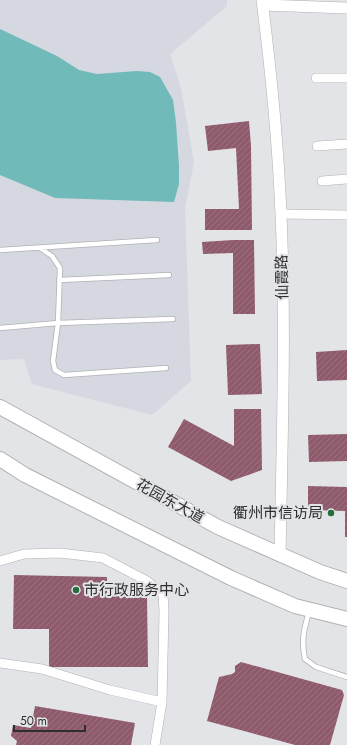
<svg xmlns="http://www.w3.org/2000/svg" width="347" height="745" font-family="Jost,'Noto Sans SC',sans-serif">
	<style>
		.built { fill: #d5d8e0 }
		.water { fill: #70baba }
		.building { fill: url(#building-hatch) }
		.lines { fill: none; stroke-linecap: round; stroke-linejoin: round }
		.service-casing { stroke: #b0b1b3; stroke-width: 6 }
		.minor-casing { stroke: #b0b1b3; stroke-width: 10 }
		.tertiary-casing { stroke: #b0b1b3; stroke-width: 12 }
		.primary-casing { stroke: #b0b1b3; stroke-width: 16 }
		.service { stroke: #fff; stroke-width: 4.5 }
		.minor { stroke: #fff; stroke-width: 9 }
		.tertiary { stroke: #fff; stroke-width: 11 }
		.primary { stroke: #fff; stroke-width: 14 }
		.poi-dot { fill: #256d3a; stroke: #e3e4e7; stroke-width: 1.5 }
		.labels { text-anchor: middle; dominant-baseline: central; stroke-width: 4; stroke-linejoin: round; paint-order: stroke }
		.street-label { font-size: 15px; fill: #2e2e2f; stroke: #e3e4e7 }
		.poi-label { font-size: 15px; fill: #2e2e2f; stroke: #e3e4e7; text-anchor: end }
	</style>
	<defs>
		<pattern id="building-hatch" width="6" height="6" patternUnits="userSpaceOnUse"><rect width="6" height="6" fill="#8f5a6c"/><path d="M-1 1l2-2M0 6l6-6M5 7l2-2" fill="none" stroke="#9b7481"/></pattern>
	</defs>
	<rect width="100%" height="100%" fill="#e3e4e7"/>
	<path class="built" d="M0,0h227v6l-57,48 11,34 13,74 -9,46 6,173 -39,34 -120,-31 -8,-25 -24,1z"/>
	<path class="water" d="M0,29l57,27 22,14 18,4 40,-3 13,1 10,5 13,23 3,23 3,43v18l-5,18 -119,-4 -55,-23z"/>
	<path class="building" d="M249,121l2,25 1,84h-47v-21h34l-3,-61 -28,3 -3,-25z
		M233,240h21l1,74h-22v-61l-30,1 -1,-12z
		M260,344l2,50 -34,1 -2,-50z
		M347,350v30l-30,1 -1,-29z
		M234,409h27l1,61 -31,11 -63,-34 16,-28 50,27z
		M347,434v27l-38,1 -1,-27z
		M308,486l39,1v50h-2v-26l-37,-1z
		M14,575l93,2v19h40l1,71h-99v-38h-36z
		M241,662l101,28 2,5 -14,50h-35l-88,-24 12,-44 13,-3 3,-2v-6z
		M35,706l100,17 -4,22h-115l1,-4 -6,-5 2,-11 18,3z"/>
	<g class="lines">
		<defs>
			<path id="service" d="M40,248l12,8 8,12 -2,55 -5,38 2,9 9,5 102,-7
				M0,250l157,-10
				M59,280l110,-5
				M0,328l58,-5 115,-4
				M309,612c-5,17 -8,29 -4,47l11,8 31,10"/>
			<path id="minor" d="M316,78h31
				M317,146l30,-2
				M322,181l25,-2
				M281,214l66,1
				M0,561l24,-7 36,-1 43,5 44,23 16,13 1,18 -2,90 -7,43
				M0,663l42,6 68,21 52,12"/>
			<path id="tertiary" d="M262,0c9,71 16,142 19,214 5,114 1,228 -1,342
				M263,5l84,3"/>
			<path id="primary" d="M0,407l218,120 102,45 27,9
				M0,459l25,16 206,103 64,28 52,13"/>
		</defs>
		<use href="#service" class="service-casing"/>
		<use href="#minor" class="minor-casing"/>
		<use href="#tertiary" class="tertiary-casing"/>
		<use href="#primary" class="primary-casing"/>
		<use href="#service" class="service"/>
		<use href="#minor" class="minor"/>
		<use href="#tertiary" class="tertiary"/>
		<use href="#primary" class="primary"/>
	</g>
	<g class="poi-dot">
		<circle cx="331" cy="513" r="4"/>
		<circle cx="76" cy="590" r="4"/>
	</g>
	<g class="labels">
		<g class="street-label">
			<text transform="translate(282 277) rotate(-91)">仙霞路</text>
			<text transform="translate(170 501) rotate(29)">花园东大道</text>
		</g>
		<g class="poi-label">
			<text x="323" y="513">衢州市信访局</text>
			<text x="84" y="590" text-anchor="start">市行政服务中心</text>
		</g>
	</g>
	<path d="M14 725v6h71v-6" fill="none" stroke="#2e2e2f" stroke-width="2"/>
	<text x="20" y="725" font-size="12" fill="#2e2e2f" stroke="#e3e4e7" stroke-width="3" paint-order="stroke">50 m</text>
</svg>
